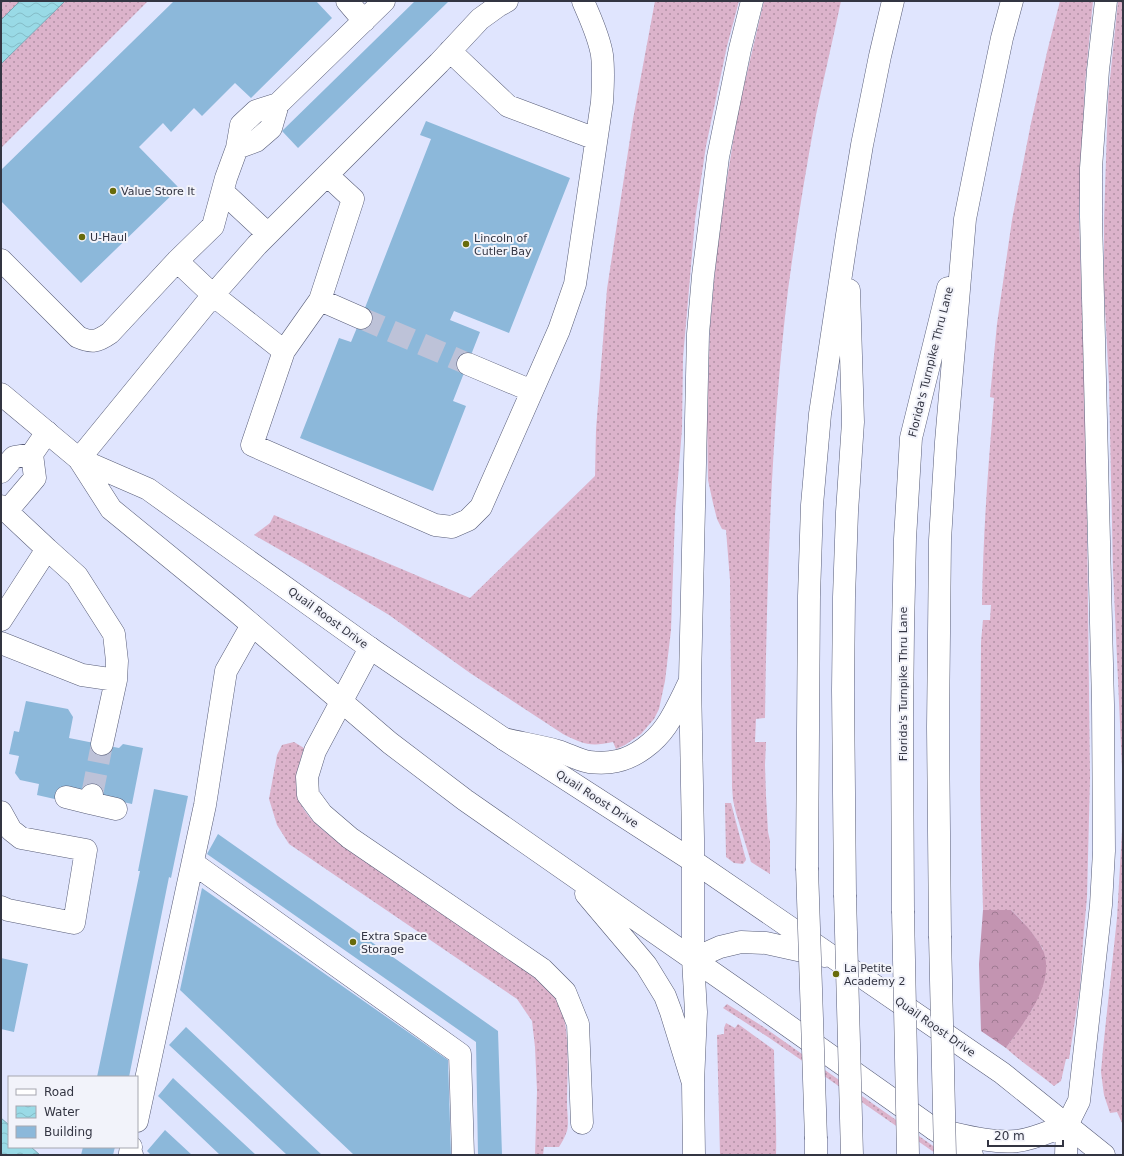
<svg xmlns="http://www.w3.org/2000/svg" width="1124" height="1156" font-family="'DejaVu Sans',sans-serif">
	<style>
		.grass { fill: url(#grass-dots) }
		.forest { fill: url(#forest-crowns) }
		.water { fill: url(#water-waves); stroke: #7aa8b5 }
		.building { fill: #8cb8da }
		.lines { fill: none; stroke-linecap: round; stroke-linejoin: round }
		.minor-tunnel { stroke: #bdc2d8; stroke-width: 22; stroke-dasharray: 22 11; stroke-linecap: butt }
		.minor-casing { stroke: #585d78; stroke-width: 23 }
		.major-casing { stroke: #585d78; stroke-width: 23 }
		.highway-casing { stroke: #585d78; stroke-width: 23 }
		.minor { stroke: #fff; stroke-width: 22 }
		.major { stroke: #fff; stroke-width: 22 }
		.highway { stroke: #fff; stroke-width: 22 }
		.highway-bridge-casing { stroke: #585d78; stroke-width: 23; stroke-linecap: butt }
		.highway-bridge { stroke: #fff; stroke-width: 22 }
		.poi-dot { fill: #686b0b; stroke: #f2f3fa; stroke-width: 1.5 }
		.labels { text-anchor: middle; dominant-baseline: central; stroke-width: 4; stroke-linejoin: round; paint-order: stroke }
		.poi-label { font-size: 11px; fill: #333542; stroke: #f2f3fa; text-anchor: start }
		.street-label { font-size: 11px; fill: #333542; stroke: #f2f3fa }
	</style>
	<defs>
		<pattern id="grass-dots" width="8" height="8" patternUnits="userSpaceOnUse"><rect width="8" height="8" fill="#dcb3cb"/><path d="M2 2h.1M6 6h.1" fill="none" stroke="#b392a6" stroke-width="1.8" stroke-linecap="round"/></pattern>
		<pattern id="forest-crowns" width="20" height="18" patternUnits="userSpaceOnUse"><rect width="20" height="18" fill="#c394b1"/><path d="M2 6a3 3 0 1 1 6 0M12 15a3 3 0 1 1 6 0" fill="none" stroke="#9f7a92"/></pattern>
		<pattern id="water-waves" width="16" height="10" patternUnits="userSpaceOnUse"><rect width="16" height="10" fill="#99dae6"/><path d="M0 5q4-4 8 0t8 0" fill="none" stroke="#84bcc6"/></pattern>
	</defs>
	<rect width="100%" height="100%" fill="#e0e5fe"/>
	<path class="grass" d="M1,1h19l-19,19z
		M65,1h83l-147,147v-84z
		M655,1h84l-12,45 -21,100 -11,74 -12,138 -1,71 -7,86 -4,115 -6,51 -6,28 -5,10 -13,15 -16,11 -9,4 -3,-7c-23,5 -30,2 -50,-8l-93,-61 -81,-58 -86,-52 -49,-28 16,-12 4,-8 196,83 125,-122 1,-46 11,-141 26,-170z
		M764,1h77c-8,38 -17,76 -25,114 -11,58 -20,116 -28,175 -17,142 -21,285 -23,428l-9,1 -1,23h11l-1,23 1,31 2,36 2,9v33l-19,-12 -15,-49 -3,-13 -1,-13 -2,-207 -4,-50 -4,-1 -5,-10 -4,-16 -5,-23 -1,-58 3,-96 7,-77 10,-70 11,-68z
		M1060,1h33l-8,82 -6,131 7,225 4,339 -3,119 -4,45 -3,46 -11,71h-3l-5,22 -7,5c-15,-13 -33,-24 -48,-38l27,-40 10,-59 -8,-12 -14,-17 -10,-10h-28l-3,-122 1,-146 2,-22h7l1,-15h-9c1,-69 6,-138 12,-207l-4,-1 7,-73 15,-104 19,-97 17,-75z
		M1118,1h5v1124l-6,-13 -7,1 -6,-18 -3,-23 2,-23 14,-131 5,-87v-63l-9,-197 -4,-186 -5,-97v-68l4,-122z
		M294,742l10,6c-5,15 -10,33 -6,49 7,22 31,38 49,51l177,121c12,10 27,19 35,34 12,23 8,73 8,100 0,9 2,20 0,28 -2,6 -5,11 -8,16h-15l-1,8h-8l2,-64 -2,-44 -3,-26 -15,-22 -228,-155 -12,-19 -8,-26 8,-44 5,-10z
		M725,803h6l15,57 -3,4 -9,-1 -8,-6z
		M727,1004l38,24 181,127h-8l-170,-118 -45,-29z
		M726,1023l9,5 3,-4 36,26c0,35 3,70 2,105h-56l-3,-120 7,-1v-6z"/>
	<path class="forest" d="M983,910h28c11,11 24,24 31,38 16,33 -18,74 -36,100l-25,-17 -2,-67z"/>
	<path class="water" d="M20,1h45l-64,63v-44z
		M1,1118l8,7v22h22l9,8h-39z"/>
	<path class="building" d="M174,1h142l16,17 -81,80 -16,-15 -33,33 -8,-8 -23,24 -8,-9 -24,24 40,41 -98,95 -80,-82v-31z
		M415,1h34l-151,147 -16,-17z
		M426,121l144,57 -61,155 -55,-22 -4,9 30,12 -27,69 13,5 -33,85 -133,-53 39,-100 12,4 10,-24 70,-179 -11,-4z
		M26,701l42,8 5,8 -4,21 50,10 4,-4 20,4 -11,56 -40,-9 -33,5 -22,-5 2,-11 -19,-4 -5,-7 4,-17 -10,-2 5,-23 5,1z
		M154,789l34,7 -17,82 -2,-1 -40,200h-32l43,-206h-2z
		M218,834l280,197 4,124h-24l-2,-113 -269,-188z
		M202,888l246,172 3,95h-97l-174,-165z
		M1,958l27,6 -14,68 -13,-3z
		M186,1027l136,128h-35l-118,-110z
		M173,1078l83,77h-36l-62,-59z
		M165,1130l27,25h-41l-4,-4z
		M83,1147h32l-2,8h-32z"/>
	<g class="lines">
		<path class="minor-tunnel" d="M361,318l107,46
			M92,795l10,-51"/>
		<defs>
			<path id="minor" d="M347,1l17,20
				M450,51l58,55 88,33
				M278,104l106,-103
				M327,175l26,24 -33,101 -36,51 -32,94 183,80 17,2 16,-7 13,-13 78,-177 16,-46 27,-182c1,-16 2,-31 0,-47 -3,-19 -12,-37 -19,-54
				M223,192l45,42
				M1,260l77,77c14,6 19,5 32,-4l67,-72 36,-35 13,-48 11,-30 4,-23 15,-14 22,-7 -7,24 -15,13 -19,7
				M177,261l36,34 71,56
				M320,300l41,18
				M468,364l64,27
				M79,459l134,-164 44,-50 182,-182 41,-44 18,-13 9,-5
				M1,472l13,-15 18,-3
				M1,506l46,43 -46,71
				M7,511l28,-33 -3,-24 15,-22
				M47,549l30,27 37,58 3,27 -1,19 -14,64
				M1,643l81,32 34,5
				M370,648l-55,103 -8,26 1,18 14,19 28,24 192,131 23,23 13,32 4,99
				M92,795l-2,8 26,6
				M66,797l24,6
				M1,812l10,18 10,8 65,12 -12,73 -66,-13 -7,-3
				M193,863l267,191 3,101
				M137,1121l68,-316 21,-134 26,-46
				M131,1147l-1,6 2,2"/>
			<path id="major" d="M1,394l78,65 69,30 222,159 134,91 189,122 309,212 102,82
				M79,459l32,50 126,103 153,131 75,57 281,196 188,133 38,26
				M586,894l60,71 19,31 6,16 22,71
				M693,959l3,53 -3,71 1,72
				M693,959l27,-12 21,-5 25,1 59,13"/>
			<path id="highway" d="M504,739c17,4 36,7 54,12 10,3 20,9 31,11 9,1 20,1 28,-1 19,-4 38,-19 49,-35 9,-13 16,-29 23,-43
				M807,868l2,-272 3,-91 8,-91 27,-179 15,-90 18,-89 13,-55
				M845,895l-2,-205 1,-93 3,-85 6,-90 -4,-132
				M903,911l-1,-190 1,-91 2,-91 6,-101 37,-150
				M940,936l-2,-209 2,-187 6,-98 19,-223 18,-90 19,-91 10,-37
				M693,959v-121l-3,-158 8,-346 5,-58 15,-119 22,-108 12,-48
				M934,1129c25,5 57,15 83,12 17,-2 33,-10 50,-16
				M816,1139v16
				M1066,1155l1,-30 12,-24 22,-196 3,-54 -1,-147 -12,-487v-49l7,-98 8,-69"/>
		</defs>
		<use href="#minor" class="minor-casing"/>
		<use href="#major" class="major-casing"/>
		<use href="#highway" class="highway-casing"/>
		<use href="#minor" class="minor"/>
		<use href="#major" class="major"/>
		<use href="#highway" class="highway"/>
		<defs>
			<path id="highway-bridge" d="M807,868l9,271
				M845,895l7,260
				M903,911l5,244
				M940,936l5,219"/>
		</defs>
		<use href="#highway-bridge" class="highway-bridge-casing"/>
		<use href="#highway-bridge" class="highway-bridge"/>
	</g>
	<g class="poi-dot">
		<circle cx="113" cy="191" r="4"/>
		<circle cx="82" cy="237" r="4"/>
		<circle cx="466" cy="244" r="4"/>
		<circle cx="353" cy="942" r="4"/>
		<circle cx="836" cy="974" r="4"/>
	</g>
	<g class="labels">
		<g class="poi-label">
			<text x="121" y="191">Value Store It</text>
			<text x="90" y="237">U-Haul</text>
			<text x="474" y="238">Lincoln of<tspan x="474" dy="13">Cutler Bay</tspan></text>
			<text x="361" y="936">Extra Space<tspan x="361" dy="13">Storage</tspan></text>
			<text x="844" y="968">La Petite<tspan x="844" dy="13">Academy 2</tspan></text>
		</g>
		<g class="street-label">
			<text transform="translate(931 362) rotate(-76)">Florida's Turnpike Thru Lane</text>
			<text transform="translate(328 618) rotate(36)">Quail Roost Drive</text>
			<text transform="translate(903 684) rotate(-90)">Florida's Turnpike Thru Lane</text>
			<text transform="translate(597 799) rotate(33)">Quail Roost Drive</text>
			<text transform="translate(935 1027) rotate(35)">Quail Roost Drive</text>
		</g>
	</g>
	<rect width="1124" height="1156" fill="none" stroke="#333542" stroke-width="4"/>
	<rect x="8" y="1076" width="130" height="72" fill="#f2f3fa" stroke="#a6a7b0"/>
	<rect x="16" y="1089" width="20" height="6" fill="#ffffff" stroke="#a6a7b0"/>
	<text x="44" y="1096" font-size="12" fill="#333542">Road</text>
	<rect x="16" y="1106" width="20" height="12" fill="url(#water-waves)" stroke="#a6a7b0"/>
	<text x="44" y="1116" font-size="12" fill="#333542">Water</text>
	<rect x="16" y="1126" width="20" height="12" fill="#8cb8da" stroke="#a6a7b0"/>
	<text x="44" y="1136" font-size="12" fill="#333542">Building</text>
	<path d="M988 1140v6h75v-6" fill="none" stroke="#333542" stroke-width="2"/>
	<text x="994" y="1140" font-size="12" fill="#333542" stroke="#f2f3fa" stroke-width="3" paint-order="stroke">20 m</text>
</svg>
